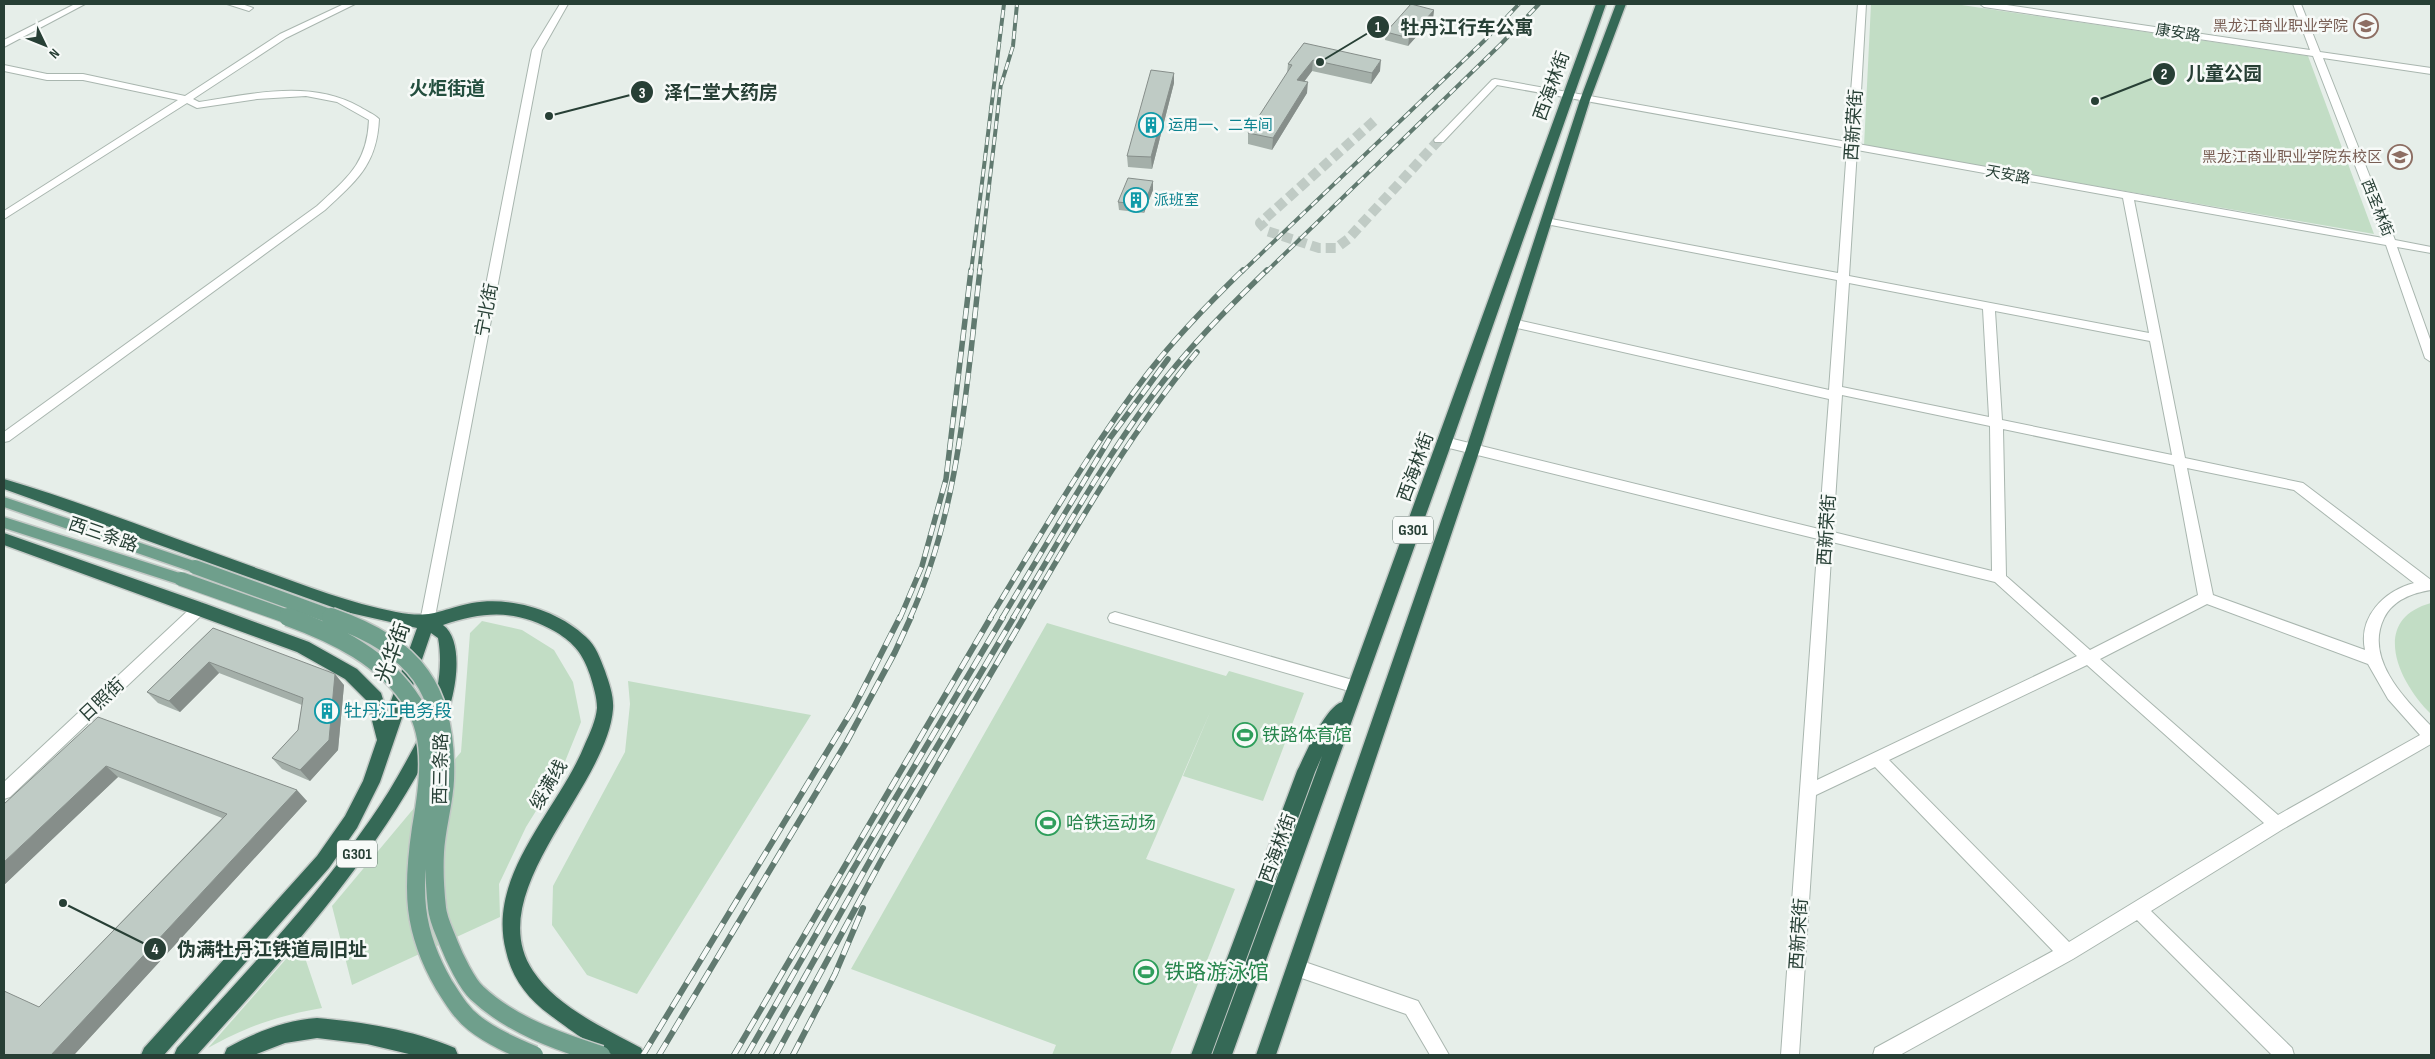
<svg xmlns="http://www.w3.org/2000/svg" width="2435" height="1059" font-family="'Sofia Sans Condensed','Noto Sans SC',sans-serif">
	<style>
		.green { fill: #c2ddc5 }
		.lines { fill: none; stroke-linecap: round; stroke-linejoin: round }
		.minor-tunnel { stroke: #c0cbc5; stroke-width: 10; stroke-dasharray: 10 5; stroke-linecap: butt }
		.minor-casing { stroke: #a9b6af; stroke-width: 2 }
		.major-casing { stroke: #c3c9c6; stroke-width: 3 }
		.highway-casing { stroke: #c3c9c6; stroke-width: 3 }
		.minor { fill: #fff; fill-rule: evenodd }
		.major { fill: #6f9f8c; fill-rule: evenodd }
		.highway { fill: #356956; fill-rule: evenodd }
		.rail-far2-casing { stroke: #617a70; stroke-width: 4 }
		.rail-far1-casing { stroke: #617a70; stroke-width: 5.5 }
		.rail-casing { stroke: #617a70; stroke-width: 6 }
		.rail-far2 { stroke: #f7faf8; stroke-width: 2.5; stroke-dasharray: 8; stroke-linecap: butt }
		.rail-far1 { stroke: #f7faf8; stroke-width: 4; stroke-dasharray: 11; stroke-linecap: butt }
		.rail { stroke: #f7faf8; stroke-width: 4.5; stroke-dasharray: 14; stroke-linecap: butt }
		.major-bridge-far1-casing { stroke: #c3c9c6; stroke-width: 16; stroke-linecap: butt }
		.major-bridge-casing { stroke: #c3c9c6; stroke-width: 21; stroke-linecap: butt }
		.major-bridge-far1 { stroke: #6f9f8c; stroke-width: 14 }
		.major-bridge { stroke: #6f9f8c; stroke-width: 18 }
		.wall { fill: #a4afa9 }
		.shaded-wall { fill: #868e8a }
		.building { fill: #bfcbc5; stroke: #868e8a }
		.labels { text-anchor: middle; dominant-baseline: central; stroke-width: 5; stroke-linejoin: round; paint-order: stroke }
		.far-education-label { font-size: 15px; fill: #785e54; stroke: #f7faf8; text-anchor: end }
		.far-street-label { font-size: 15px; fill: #273f35; stroke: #f7faf8 }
		.far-culture-label { font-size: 15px; fill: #0d838f; stroke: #f7faf8; text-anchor: start }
		.shield { fill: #f7faf8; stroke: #657770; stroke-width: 1 }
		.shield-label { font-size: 16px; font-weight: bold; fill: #273f35 }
		.street-label { font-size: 18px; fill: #273f35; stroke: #f7faf8 }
		.culture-label { font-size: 18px; fill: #0d838f; stroke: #f7faf8; text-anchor: start }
		.leisure-label { font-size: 18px; fill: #27864d; stroke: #f7faf8; text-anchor: start }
		.far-district-label { font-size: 19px; font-weight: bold; fill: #244f3f; stroke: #f7faf8 }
		.near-street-label { font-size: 21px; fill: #273f35; stroke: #f7faf8 }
		.near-leisure-label { font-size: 21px; fill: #27864d; stroke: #f7faf8; text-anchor: start }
		.leader { fill: none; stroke: #273f35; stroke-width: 2 }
		.callout-dot { fill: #273f35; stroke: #f7faf8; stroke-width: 2 }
		.mark-label { font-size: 15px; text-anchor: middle; font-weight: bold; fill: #fff }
		.callout-label { font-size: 19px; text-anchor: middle; font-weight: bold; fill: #273f35; stroke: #f7faf8; stroke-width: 5; stroke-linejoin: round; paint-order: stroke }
	</style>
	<rect width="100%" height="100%" fill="#e6eee9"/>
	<path class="green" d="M1871,4h84l353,52 66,178 -510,-88z
		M2431,603v111c-32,-31 -62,-94 0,-111z
		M482,621l40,9 32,20 19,32 8,40 -19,47 -36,58 -27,57 1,33 -148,68 -20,-79 129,-154 9,-119z
		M1047,623l179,53 3,-5 75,22 -41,108 -80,-25 28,-66 -65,149 89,30 -65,166h-118l4,-10 -205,-76z
		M628,681l183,34 -174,279 -50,-19 -35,-50 1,-39 72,-134 5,-48z
		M300,943l22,65c-45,8 -74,18 -114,40z"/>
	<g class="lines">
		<path class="minor-tunnel" d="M1374,121l-114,102 7,8 52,17h17l12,-9 91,-99"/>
		<defs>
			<path id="minor" d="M75,4h10l-81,43v-7z
				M227,4h15l11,4 -4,3z
				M344,4h11l-69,34 -93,61 6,3c53,-8 111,-23 161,5 6,4 14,7 19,12 -2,46 -23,62 -54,91l-316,231 -5,1v-10l313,-226c30,-28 50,-42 52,-86l-32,-18 -31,-6 -49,3 -60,9 -10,-5 -183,116v-8l174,-111 -95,-20h-36l-43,-9v-6l43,9h36l102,22 95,-62z
				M560,4h8l-26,46 -108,572 -2,4h-10l-2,-4 112,-572z
				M1858,4h8l-8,140 525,94 -70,-182 -329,-49 -4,-3h20l310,46 -17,-46h8l19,48 111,16v6l-108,-16 72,182 36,7v6l-34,-6 34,95v20l-6,-4 -39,-113 -252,-45 51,258 118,25 128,97v10c-19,3 -38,10 -47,28 -20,41 21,81 47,108v18l-148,85 -132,82 141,137 2,7h-22l-135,-135 -64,39 -173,96h-27l2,-7 178,-97 -178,-184 -59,28 -17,260h-18l37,-516 -373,-92 -6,-5 6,-5 374,92 10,-130 -316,-72 -6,-4 6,-4 316,71 8,-110 -291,-56 -5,-3 5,-3 292,55 9,-125 -350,-63 -54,57h-8l-1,-2 58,-60 3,-1 352,63zM1857,150l266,48 26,135 -300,-57zM1849,283l134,26 6,108 -147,-30zM1995,311l155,30 22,114 -170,-35zM1842,395l148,31 2,145 -159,-39zM2003,429l171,36 24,130 -108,55 -84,-74zM2187,468l107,22 120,93c-30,8 -56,34 -49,67l-152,-55zM1832,542l163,40 82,74 -260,124zM2207,604l161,60 20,35 32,36 -142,80 -178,-156zM2087,665l177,158 -195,119 -180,-182z
				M200,602l5,2 2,4 -2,4 -195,185 -6,2v-17l191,-178z
				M1115,612l241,69 5,2 3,4 -3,4 -5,2 -246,-71 -2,-4 2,-4z
				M1296,959l122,42 31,54h-19l-24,-41 -116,-40 -3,-6 3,-6z"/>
			<path id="major" d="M4,497l196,66 3,4 -3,4 -5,2 -191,-66z
				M4,517l182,58 3,4 -3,4 -5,2 -177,-57z"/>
			<path id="highway" d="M1596,4h10l-154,438 -220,613h-20l110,-299 -7,16 -104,283h-20l106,-284c9,-17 27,-63 45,-69z
				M1616,4h10l-36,96 -111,352 -203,603h-20l209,-603 115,-352z
				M4,479c87,26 173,61 258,91 44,16 88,33 134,42 37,7 42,-2 76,-9 38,-7 86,7 114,34 10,9 14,21 19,34 4,12 9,25 8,38 -6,79 -133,183 -80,262 24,36 71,57 108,77l3,7c-9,0 -22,3 -30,0 -19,-6 -49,-29 -64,-40 -23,-17 -38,-37 -44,-64 -20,-77 53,-141 79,-207 5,-11 11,-24 12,-36 0,-11 -4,-23 -7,-33 -7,-21 -16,-32 -34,-43 -40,-23 -71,-21 -113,-7 23,17 12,74 1,97l-6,2 -6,-2 -2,-5c8,-26 13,-52 8,-79l-7,-5 -51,149 -23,46 -28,40 -165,187h-23l3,-7 173,-192 28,-40 18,-35 14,-41 -10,-39 -22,-22 -48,-27 -293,-107v-12l202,71 103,38 48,27 24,24 6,19 30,-84 -71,-16 -342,-123z
				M428,730l6,2 3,5c-60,121 -151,219 -240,318h-23l3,-7c67,-74 136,-146 193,-228 20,-28 36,-58 52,-88z
				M317,1018c46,4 96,12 138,30l3,7h-45l-46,-11 -50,-6 -32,5 -31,12h-30l3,-7c27,-15 58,-28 90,-30z"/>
		</defs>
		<use href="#minor" class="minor-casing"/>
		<use href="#major" class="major-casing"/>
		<use href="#highway" class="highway-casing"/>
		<use href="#minor" class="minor"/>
		<use href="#major" class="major"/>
		<use href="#highway" class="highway"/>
		<defs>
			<path id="rail-far2" d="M1001,85l12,-39 4,-42
				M971,272l33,-268
				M979,272l22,-189
				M1242,272l243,-232 34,-36
				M1266,272l235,-228 38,-40"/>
			<path id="rail-far1" d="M900,618l22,-52 24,-87 25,-209
				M910,618c50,-110 56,-230 70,-348
				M990,618c51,-83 99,-168 158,-245 29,-37 61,-70 95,-103
				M1002,618l108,-180 58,-79
				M1013,618c45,-75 87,-152 139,-222 34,-46 74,-86 115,-126
				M1023,618c54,-92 106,-184 174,-266"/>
			<path id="rail" d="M643,1055l210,-346 47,-92
				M659,1055l187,-312 49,-91 16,-35
				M734,1055l257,-438
				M747,1055l104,-182 152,-256
				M761,1055l120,-214 133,-224
				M776,1055l105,-194 143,-244
				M793,1055l42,-81 28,-66"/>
		</defs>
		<use href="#rail-far2" class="rail-far2-casing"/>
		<use href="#rail-far1" class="rail-far1-casing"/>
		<use href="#rail" class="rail-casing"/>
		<use href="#rail-far2" class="rail-far2"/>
		<use href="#rail-far1" class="rail-far1"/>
		<use href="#rail" class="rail"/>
		<defs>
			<path id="major-bridge-far1" d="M195,567l140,51
				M181,579l110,39"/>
			<path id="major-bridge" d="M288,617c47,17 97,41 125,86 23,37 15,85 8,125 -9,61 -9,102 23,157 9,14 17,28 30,38 18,14 39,23 60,32
				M331,617c85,30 117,72 114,163 -1,24 -9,48 -10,72 -1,18 0,38 2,56 1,12 8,25 12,36 5,13 18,40 28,49 34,32 80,48 124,62"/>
		</defs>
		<use href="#major-bridge-far1" class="major-bridge-far1-casing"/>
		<use href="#major-bridge" class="major-bridge-casing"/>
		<use href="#major-bridge-far1" class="major-bridge-far1"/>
		<use href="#major-bridge" class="major-bridge"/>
	</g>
	<path class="wall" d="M1434,10l-1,8 -25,28 -23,-6 1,-8z
		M1304,43l76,28 -9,13 -59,-13 -8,11 3,11 -35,57 -24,-6v-11l39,-60 1,-9z
		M1174,73v10l-22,86 -24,-2 -1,-11z
		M1153,190l-9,23 -25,-3 -1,-8z
		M213,628l131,57 -6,65 -28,31 -28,-12 -10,-11 26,-28 4,-25 -83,-32 -39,39 -22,-9 -11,-11z
		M98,717l209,84 -233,254h-70l35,-48 183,-189 -104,-41 -114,108z"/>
	<path class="shaded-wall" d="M1434,10l-1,8 -25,28 1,-8z
		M1313,60l-1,11 -15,20v-11z
		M1381,60l-1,11 -9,13 1,-11z
		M1174,73v10l-22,86 -1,-12z
		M1308,82l-1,11 -35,57 1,-12z
		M1153,181v9l-9,23v-8z
		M209,662l10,11 -39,39 -11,-11z
		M335,674l9,11 -6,65 -28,31 -10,-11z
		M106,766l12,11 -114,108v-23z
		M297,790l10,11 -233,254h-23z"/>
	<path class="building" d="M1411,4l23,6 -25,28 -23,-6z
		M1304,43l77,17 -9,13 -59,-13 -16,20 11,2 -35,56 -25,-5 44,-68 -4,-1z
		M1151,70l23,3 -23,84 -24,-1z
		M1128,178l25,3 -9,24 -26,-3z
		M213,628l122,46 -6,66 -29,30 -28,-12 26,-28 5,-32 -94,-36 -40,39 -22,-9z
		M98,717l199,73 -246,265h-47v-64l35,16 188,-193 -121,-48 -102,96v-58z"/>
	<defs>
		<symbol id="school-ring" viewBox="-11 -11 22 22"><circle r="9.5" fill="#f7faf8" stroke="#8d6e63" stroke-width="1.5"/><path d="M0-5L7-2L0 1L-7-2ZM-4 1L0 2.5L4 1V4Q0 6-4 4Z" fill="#8d6e63"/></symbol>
		<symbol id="building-ring" viewBox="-11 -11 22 22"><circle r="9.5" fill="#f7faf8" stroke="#0f9aa8" stroke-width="1.5"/><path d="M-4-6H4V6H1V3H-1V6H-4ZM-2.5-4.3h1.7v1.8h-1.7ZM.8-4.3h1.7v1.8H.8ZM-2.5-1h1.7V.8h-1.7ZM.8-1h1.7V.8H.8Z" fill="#0f9aa8"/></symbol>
		<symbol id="stadium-ring" viewBox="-11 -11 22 22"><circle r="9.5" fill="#f7faf8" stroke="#2e9e5b" stroke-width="1.5"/><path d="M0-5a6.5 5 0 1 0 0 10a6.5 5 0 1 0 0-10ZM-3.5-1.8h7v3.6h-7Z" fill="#2e9e5b"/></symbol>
	</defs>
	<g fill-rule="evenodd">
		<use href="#school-ring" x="2352" y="12" width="28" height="28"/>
		<use href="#building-ring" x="1137" y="111" width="28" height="28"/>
		<use href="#school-ring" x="2386" y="143" width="28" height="28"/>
		<use href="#building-ring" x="1122" y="186" width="28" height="28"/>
		<use href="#building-ring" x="313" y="697" width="28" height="28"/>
		<use href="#stadium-ring" x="1231" y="721" width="28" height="28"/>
		<use href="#stadium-ring" x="1034" y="809" width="28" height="28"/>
		<use href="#stadium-ring" x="1132" y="958" width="28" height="28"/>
	</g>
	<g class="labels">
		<g class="far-education-label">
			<text x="2348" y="26">黑龙江商业职业学院</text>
			<text x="2382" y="157">黑龙江商业职业学院东校区</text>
		</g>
		<g class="far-street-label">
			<text transform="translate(2178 33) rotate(9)">康安路</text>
			<text transform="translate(2008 175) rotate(10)">天安路</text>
			<text transform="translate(2377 208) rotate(68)">西圣林街</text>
		</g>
		<g class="far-culture-label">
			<text x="1168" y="125">运用一、二车间</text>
			<text x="1154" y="200">派班室</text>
		</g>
		<g class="shield">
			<rect x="1393" y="516.5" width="40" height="27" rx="4"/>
			<rect x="337" y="840.5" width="40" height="27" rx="4"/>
		</g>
		<g class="shield-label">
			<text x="1413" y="530">G301</text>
			<text x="357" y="854">G301</text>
		</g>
		<g class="street-label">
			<text transform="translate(1552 86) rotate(-70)">西海林街</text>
			<text transform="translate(1854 125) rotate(-86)">西新荣街</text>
			<text transform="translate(487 310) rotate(-79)">宁北街</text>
			<text transform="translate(1416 467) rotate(-70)">西海林街</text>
			<text transform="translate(1827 530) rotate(-86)">西新荣街</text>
			<text transform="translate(103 535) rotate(19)">西三条路</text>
			<text transform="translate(102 700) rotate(-43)">日照街</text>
			<text transform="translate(441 769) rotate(-89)">西三条路</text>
			<text transform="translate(549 785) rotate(-59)">绥满线</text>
			<text transform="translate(1278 848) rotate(-70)">西海林街</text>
			<text transform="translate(1799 934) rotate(-86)">西新荣街</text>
		</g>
		<g class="culture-label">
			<text x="344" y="711">牡丹江电务段</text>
		</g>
		<g class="leisure-label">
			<text x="1262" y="735">铁路体育馆</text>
			<text x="1066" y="823">哈铁运动场</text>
		</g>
		<g class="far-district-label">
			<text x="447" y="89">火炬街道</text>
		</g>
		<g class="near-street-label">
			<text transform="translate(393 653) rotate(-70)">光华街</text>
		</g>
		<g class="near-leisure-label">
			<text x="1164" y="972">铁路游泳馆</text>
		</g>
	</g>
	<path class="leader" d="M1320 62L1378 27M2095 101L2164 74M549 116L642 92M63 903L155 949"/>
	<g class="callout-dot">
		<circle cx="1320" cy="62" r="5"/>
		<circle cx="2095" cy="101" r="5"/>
		<circle cx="549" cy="116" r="5"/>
		<circle cx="63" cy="903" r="5"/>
		<circle cx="1378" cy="27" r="12"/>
		<circle cx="2164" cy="74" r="12"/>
		<circle cx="642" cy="92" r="12"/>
		<circle cx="155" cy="949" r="12"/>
	</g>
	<g class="mark-label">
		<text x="1378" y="32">1</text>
		<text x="2164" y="79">2</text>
		<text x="642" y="98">3</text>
		<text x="155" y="954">4</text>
	</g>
	<g class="callout-label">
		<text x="1467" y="34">牡丹江行车公寓</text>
		<text x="2224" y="80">儿童公园</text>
		<text x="721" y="99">泽仁堂大药房</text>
		<text x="272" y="956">伪满牡丹江铁道局旧址</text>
	</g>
	<rect width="2435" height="1059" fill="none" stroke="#273f35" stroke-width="10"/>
	<g transform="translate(45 45) rotate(133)" stroke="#f7faf8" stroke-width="4" paint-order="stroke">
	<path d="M0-4L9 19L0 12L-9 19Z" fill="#273f35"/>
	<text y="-8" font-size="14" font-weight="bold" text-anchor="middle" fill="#273f35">N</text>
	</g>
</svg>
